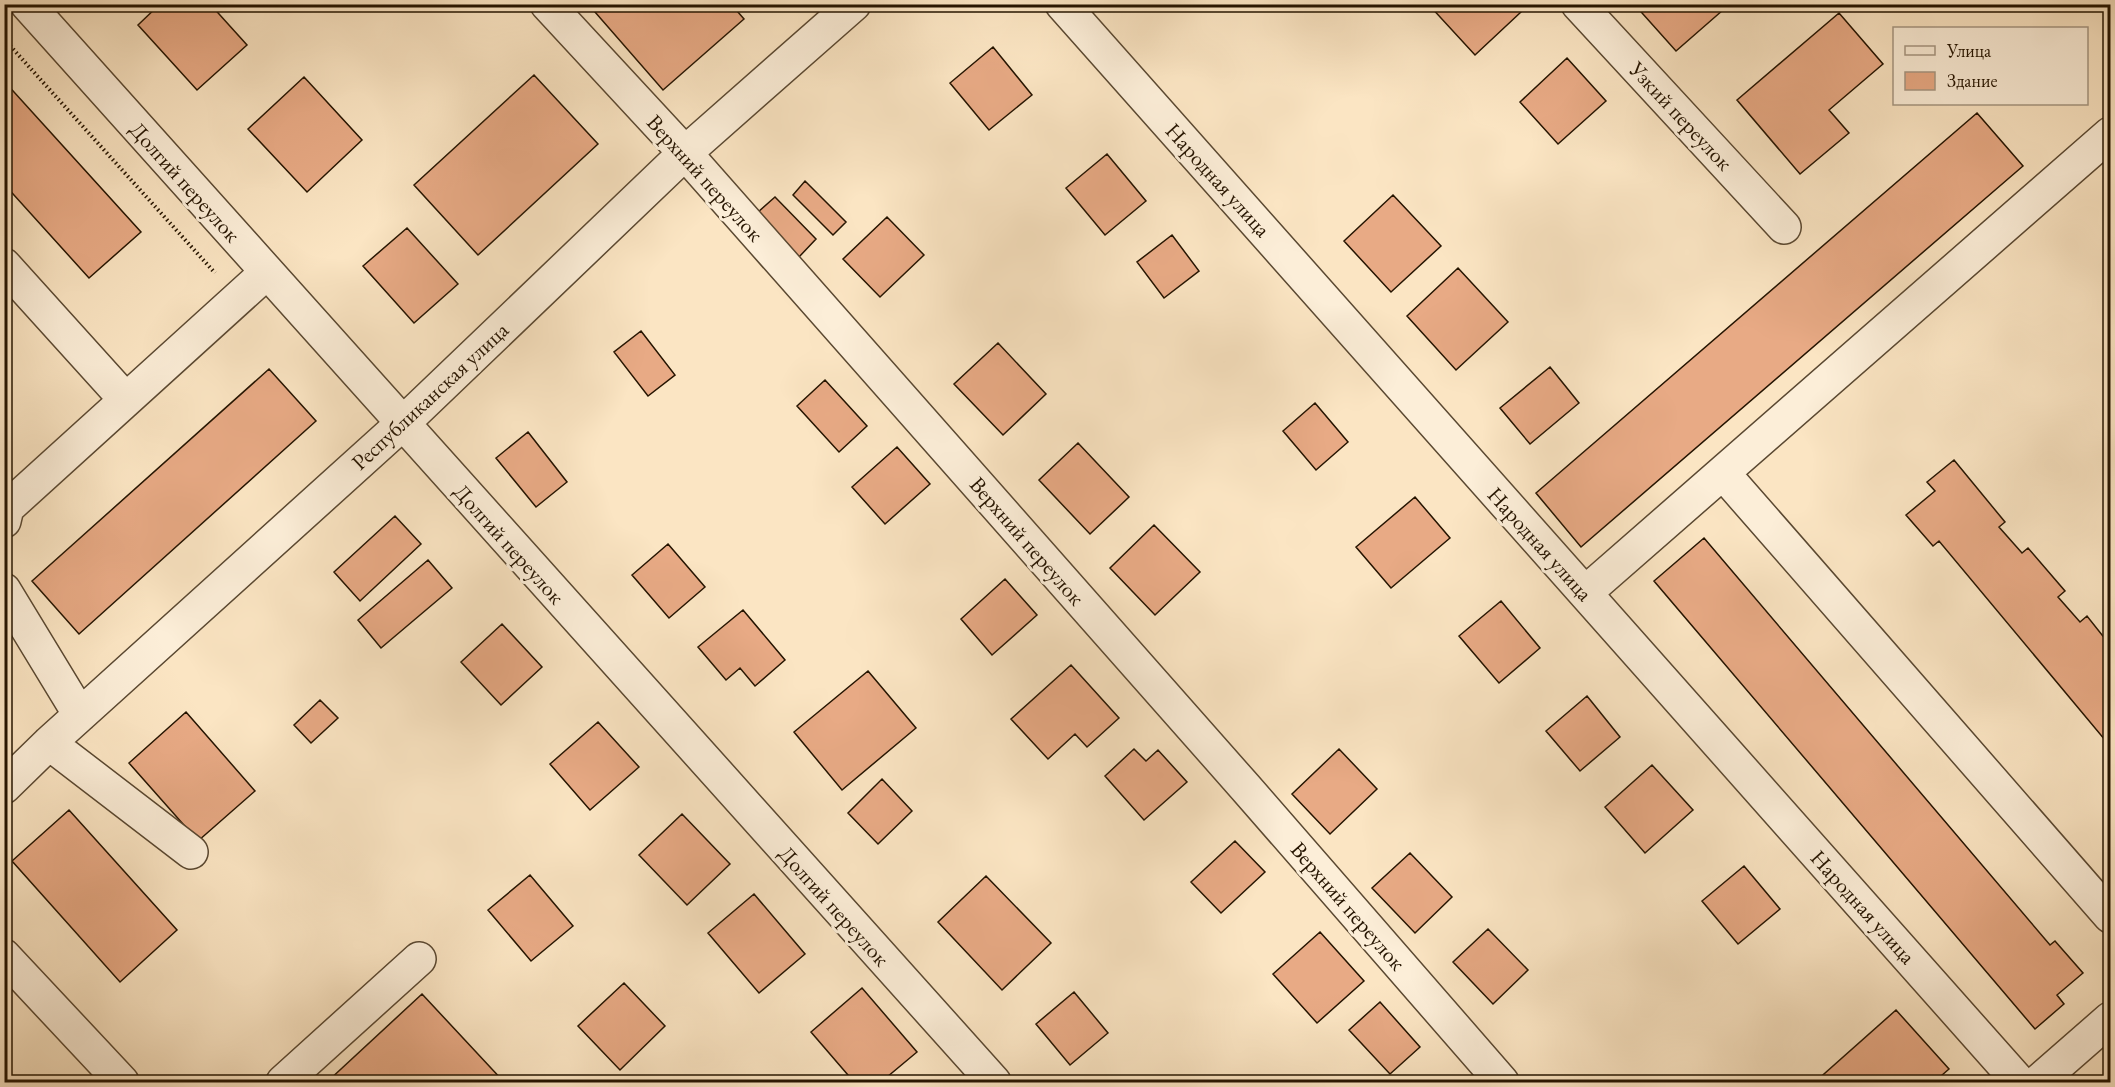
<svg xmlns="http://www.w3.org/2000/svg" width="2115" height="1087" font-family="'EB Garamond',serif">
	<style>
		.building { fill: #e8aa85; stroke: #251400; stroke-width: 1.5 }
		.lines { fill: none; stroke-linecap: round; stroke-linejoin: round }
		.minor-casing { stroke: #5a4831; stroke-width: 36 }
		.path { stroke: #251400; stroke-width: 4; stroke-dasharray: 1.5 3; stroke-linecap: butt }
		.minor { stroke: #fceed8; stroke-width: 33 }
		.labels { text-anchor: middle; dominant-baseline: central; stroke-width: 6; stroke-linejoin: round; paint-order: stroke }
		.street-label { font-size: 22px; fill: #251400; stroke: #fceed8 }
	</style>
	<rect width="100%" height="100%" fill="#fbe5c3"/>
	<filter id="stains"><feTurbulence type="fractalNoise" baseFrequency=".00333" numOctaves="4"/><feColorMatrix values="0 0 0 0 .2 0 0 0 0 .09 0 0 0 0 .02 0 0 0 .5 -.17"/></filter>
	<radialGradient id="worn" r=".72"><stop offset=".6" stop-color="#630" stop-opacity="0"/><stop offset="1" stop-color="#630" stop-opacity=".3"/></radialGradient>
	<path class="building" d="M160,4h50l37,41 -50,45 -59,-65z
		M588,4h143l13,15 -81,71z
		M1514,4l7,8 -46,43 -46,-50z
		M1634,4h84l5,6 -47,41z
		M1839,13l44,51 -54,46 20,23 -49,41 -63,-74z
		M993,47l39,48 -43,35 -39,-47z
		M1567,58l39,43 -48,43 -38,-42z
		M534,75l64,69 -120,111 -64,-70z
		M304,77l58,63 -55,52 -59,-63z
		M4,81l137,151 -52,46 -85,-94z
		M1977,113l46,53 -442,381 -45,-54z
		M1107,154l39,47 -41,34 -39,-47z
		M805,181l41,41 -13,13 -40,-40z
		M1393,195l48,51 -50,46 -47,-51z
		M775,197l41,42 -17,18 -42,-44z
		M887,217l37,38 -44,42 -37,-38z
		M407,228l51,56 -44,39 -51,-57z
		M1172,235l27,36 -35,27 -27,-36z
		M1458,268l50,54 -52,48 -49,-54z
		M641,331l34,44 -27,21 -34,-44z
		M998,343l48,51 -43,41 -49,-51z
		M1550,367l29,36 -49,41 -30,-36z
		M269,369l47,52 -237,213 -47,-53z
		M825,380l42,46 -28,26 -42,-46z
		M1315,403l33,39 -32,28 -33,-39z
		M528,432l39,50 -31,25 -40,-49z
		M1078,443l51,54 -39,37 -51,-54z
		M897,447l33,37 -45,40 -33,-37z
		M1954,460l51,62 -6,5 23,26 6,-5 37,43 -7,6 22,25 7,-6 23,29v101l-171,-205 -6,5 -27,-31 29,-24 -8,-9z
		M1415,497l35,41 -59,50 -35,-41z
		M395,516l26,28 -61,57 -26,-29z
		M1154,525l46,47 -45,43 -45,-47z
		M1704,538l346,407 5,-4 28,32 -26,22 7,9 -29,25 -381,-448z
		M668,544l37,43 -36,31 -37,-43z
		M428,560l24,28 -71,60 -23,-28z
		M1005,579l32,36 -45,40 -31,-36z
		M1501,601l39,47 -41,35 -40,-47z
		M743,610l42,50 -30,26 -15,-18 -14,12 -28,-33z
		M502,624l40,43 -41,38 -40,-43z
		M1071,665l48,53 -32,29 -12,-13 -27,25 -37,-40z
		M868,671l48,57 -74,62 -48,-58z
		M1587,696l33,41 -40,34 -34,-40z
		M320,700l18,18 -27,25 -17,-18z
		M186,712l69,79 -57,50 -69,-78z
		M598,722l41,45 -49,43 -40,-46z
		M1134,749l12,12 12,-11 29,32 -43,38 -39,-44z
		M1339,749l38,40 -47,45 -38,-40z
		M1652,765l41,45 -48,43 -40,-46z
		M882,779l30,32 -34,33 -30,-31z
		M69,810l108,120 -57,52 -108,-121z
		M682,814l48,50 -43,41 -48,-50z
		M1235,841l30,31 -44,41 -30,-31z
		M1410,853l42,44 -37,36 -43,-45z
		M1744,866l36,43 -42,35 -36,-43z
		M530,875l43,51 -42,35 -43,-51z
		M986,876l65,67 -49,47 -64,-68z
		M754,894l51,60 -46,39 -51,-60z
		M1488,929l40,41 -35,34 -40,-42z
		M1320,932l44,49 -47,42 -44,-49z
		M624,983l41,43 -45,44 -42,-44z
		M862,988l55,64 -36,30h-27l-43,-50z
		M1074,992l34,41 -38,32 -34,-41z
		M422,994l82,88h-177z
		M1380,1002l40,45 -30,27 -41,-44z
		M1896,1010l53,59 -15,13h-119z"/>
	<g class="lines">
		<defs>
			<path id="minor" d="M27,4l967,1078
				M547,4l138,149 560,634 257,295
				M1062,4l957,1078
				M1578,4l206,223
				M4,265l122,135
				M1723,473l387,443
				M4,521l3,-13 259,-235
				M4,590l76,125
				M1585,593l525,-459
				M49,743l142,109
				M4,787l45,-44 353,-319 283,-271 169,-149
				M4,956l118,126
				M283,1082l136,-123
				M2038,1082l72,-63"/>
		</defs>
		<use href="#minor" class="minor-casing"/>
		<path class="path" d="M4,39l211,234"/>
		<use href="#minor" class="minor"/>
	</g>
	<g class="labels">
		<g class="street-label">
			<text transform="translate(1681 116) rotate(47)">Узкий переулок</text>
			<text transform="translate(705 178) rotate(48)">Верхний переулок</text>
			<text transform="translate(1218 180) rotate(48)">Народная улица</text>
			<text transform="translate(185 182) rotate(48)">Долгий переулок</text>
			<text transform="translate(430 396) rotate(-43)">Республиканская улица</text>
			<text transform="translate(1027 541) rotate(49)">Верхний переулок</text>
			<text transform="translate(509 544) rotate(48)">Долгий переулок</text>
			<text transform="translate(1540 544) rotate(48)">Народная улица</text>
			<text transform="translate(834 906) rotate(48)">Долгий переулок</text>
			<text transform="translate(1348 906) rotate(49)">Верхний переулок</text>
			<text transform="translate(1863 907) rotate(48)">Народная улица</text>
		</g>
	</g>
	<rect width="2115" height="1087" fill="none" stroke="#fbe5c3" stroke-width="24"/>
	<rect x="6" y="6" width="2103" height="1075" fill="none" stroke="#251400" stroke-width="3"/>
	<rect x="12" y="12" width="2091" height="1063" fill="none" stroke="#251400" stroke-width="1.5"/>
	<rect x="1893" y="27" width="195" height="78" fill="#fceed8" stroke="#a69782" stroke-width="1.5"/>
	<rect x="1905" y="46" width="30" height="9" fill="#fceed8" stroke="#a69782" stroke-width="1.5"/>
	<text x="1947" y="57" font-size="18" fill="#251400">Улица</text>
	<rect x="1905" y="72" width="30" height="18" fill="#e8aa85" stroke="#a69782" stroke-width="1.5"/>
	<text x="1947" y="87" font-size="18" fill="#251400">Здание</text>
	<rect width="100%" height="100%" filter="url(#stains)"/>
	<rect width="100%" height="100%" fill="url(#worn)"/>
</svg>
